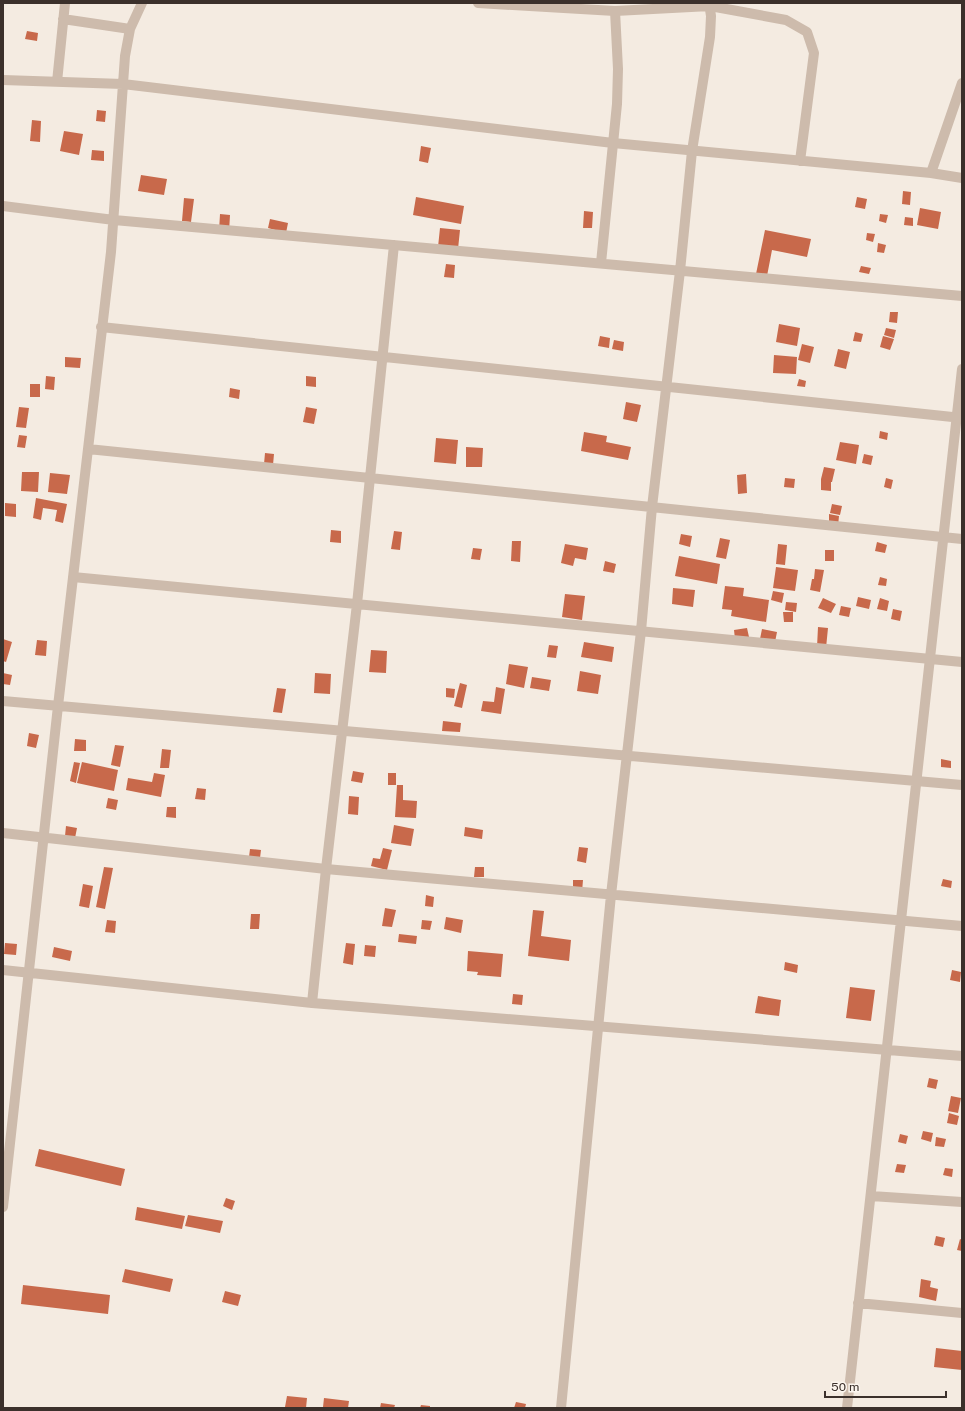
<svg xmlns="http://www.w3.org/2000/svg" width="965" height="1411" font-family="'Public Sans',sans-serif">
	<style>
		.building { fill: #c8694b }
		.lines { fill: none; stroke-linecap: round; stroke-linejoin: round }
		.street { stroke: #cdbbac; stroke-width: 10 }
	</style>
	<rect width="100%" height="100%" fill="#f4ebe1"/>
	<path class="building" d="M27,31l11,2 -1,8 -12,-2z
		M97,110l9,1 -1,11 -9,-1z
		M32,120l9,1 -1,21 -10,-1z
		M64,131l19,3 -4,21 -19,-4z
		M421,146l10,2 -3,15 -9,-2z
		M92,150l12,1v10l-13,-1z
		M141,175l26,4 -3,16 -26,-4z
		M903,191l8,1 -1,13 -8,-1z
		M416,197l48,9 -3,18 -48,-9z
		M857,197l10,2 -2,10 -10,-2z
		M184,198l10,1 -3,23 -9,-1z
		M920,208l21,4 -3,17 -21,-4z
		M584,211l9,1 -1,16h-9z
		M220,214l10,1 -1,17 -10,-1z
		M880,214l8,1 -2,8 -7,-2z
		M905,217l8,1v8l-9,-1z
		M270,219l18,4 -2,10 -18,-5z
		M440,228l20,2 -2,19 -20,-2z
		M765,230l46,9 -4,18 -35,-7 -5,26 -11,-2z
		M867,233l8,1 -2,8 -7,-2z
		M878,243l8,2 -2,8 -7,-1z
		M446,264l9,1 -1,13 -10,-1z
		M861,266l10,2 -2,6 -10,-2z
		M890,312h8l-1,11 -8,-1z
		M779,324l21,4 -3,18 -21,-4z
		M886,328l10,2 -2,8 -10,-3z
		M855,332l8,2 -2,8 -8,-1z
		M600,336l10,2 -1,10 -11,-2z
		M883,336l11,3 -4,11 -10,-3z
		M614,340l10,2 -1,9 -11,-2z
		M802,344l12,3 -4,16 -12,-3z
		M838,349l12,3 -4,17 -12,-3z
		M774,355l23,2 -1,17 -23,-1z
		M65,357l16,1 -1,10 -15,-1z
		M46,376l9,1 -1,13 -9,-1z
		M306,376l10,1v10l-10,-1z
		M799,379l7,2 -1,6 -8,-1z
		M30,384h10v13h-10z
		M230,388l10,2 -1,9 -10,-2z
		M626,402l15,3 -4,17 -14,-3z
		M19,407l10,1 -3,20 -10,-1z
		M306,407l11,2 -3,15 -11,-2z
		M880,431l8,2 -1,7 -8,-2z
		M584,432l23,4 -1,6 25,5 -3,13 -47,-9z
		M19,435l8,1 -2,12 -8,-1z
		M436,438l22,2 -2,24 -22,-2z
		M840,442l19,3 -3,19 -20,-4z
		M466,447l17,1 -1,19h-16z
		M265,453l9,1 -1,11 -9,-1z
		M864,454l9,2 -2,9 -9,-2z
		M824,467l11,2 -3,13h-1v9l-10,-1v-11z
		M22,472h17l-1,20 -17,-1z
		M50,473l20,2 -3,19 -19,-2z
		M746,474l1,19 -9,1 -1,-19z
		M785,478l10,1 -1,9 -10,-1z
		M886,478l7,2 -2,9 -7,-2z
		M36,498l31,6 -4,19 -8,-2 2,-11 -14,-2 -2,12 -8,-2z
		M5,503l11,1v13l-11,-1z
		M832,504l10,2 -2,9 -10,-2z
		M829,514l10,2 -1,10 -9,-1z
		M331,530l10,1v12l-11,-1z
		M394,531l8,1 -2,18 -9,-1z
		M681,534l11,2 -2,11 -11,-3z
		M720,538l10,2 -4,19 -10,-2z
		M512,541h9l-1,21 -9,-1z
		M877,542l10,3 -2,8 -10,-2z
		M565,544l23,4 -2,12 -11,-2 -2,8 -12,-3z
		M778,544l9,1 -2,20 -9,-1z
		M473,548l9,1 -2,11 -9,-1z
		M825,550h9v11h-9z
		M679,556l41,8 -3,20 -42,-8z
		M605,561l11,3 -2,9 -11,-2z
		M776,567l22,3 -3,21 -22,-3z
		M815,569l9,1 -4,22 -10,-2 2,-11h2z
		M880,577l7,2 -1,7 -8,-1z
		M725,586l19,2 -1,8 26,4 -3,22 -35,-6 1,-6 -10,-1z
		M673,588l22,2 -2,17 -21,-3z
		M773,591l11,2 -2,10 -11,-3z
		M565,594l20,2 -3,24 -20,-3z
		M858,597l13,3 -2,9 -13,-3z
		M823,598l13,6 -5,9 -13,-5z
		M880,598l9,3 -2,10 -10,-2z
		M786,602l11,1 -1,9 -11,-2z
		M841,606l10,2 -2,9 -10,-2z
		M893,609l9,2 -2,10 -9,-2z
		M783,612h10v10h-9z
		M818,627l10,1 -2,20 -9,-1z
		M747,628l2,9 -14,2 -1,-9z
		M762,629l15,3 -2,10 -15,-3z
		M3,639l9,3 -6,20 -3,-1z
		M37,640l10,1 -1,15 -11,-1z
		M584,642l30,5 -2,15 -31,-5z
		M549,645l9,1 -2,12 -9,-1z
		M371,650l16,1 -1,22 -17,-1z
		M509,664l19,3 -4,21 -18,-4z
		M580,671l21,4 -3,19 -21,-3z
		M3,673l9,2 -2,10 -7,-1z
		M315,673l16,1 -1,20 -16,-1z
		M532,677l19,3 -2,11 -19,-3z
		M460,683l7,2 -5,23 -8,-2z
		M496,687l9,2 -4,25 -20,-3 2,-10 11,1z
		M277,688l9,1 -4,24 -9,-1z
		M446,688l9,1 -1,9 -8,-1z
		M443,721l18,2 -1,9 -18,-1z
		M29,733l10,2 -3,13 -9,-2z
		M75,739l11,1v11h-12z
		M115,745l9,1 -4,21 -9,-2z
		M162,749l9,1 -2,18h-9z
		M941,759l10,2v7l-10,-1z
		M74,762l6,1 -4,20 -6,-2z
		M82,762l36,8 -4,21 -37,-8z
		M353,771l11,2 -2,10 -11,-2z
		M154,773l11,2 -4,22 -35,-7 2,-12 24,4z
		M388,773h8v12h-8z
		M397,785h6v15l14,1 -1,17 -21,-1z
		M197,788l9,1 -1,11 -10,-1z
		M349,796l10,1 -1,18 -10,-1z
		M108,798l10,2 -2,10 -10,-2z
		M167,807h9v11l-10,-1z
		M394,825l20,4 -3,17 -20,-3z
		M66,826l11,2 -2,10 -10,-2z
		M465,827l18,3 -1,9 -18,-3z
		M579,847l9,1 -2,15 -9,-2z
		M383,848l9,2 -5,20 -16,-4 2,-8 7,1z
		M250,849l11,1 -1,8 -11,-1z
		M104,867l9,1 -8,41 -9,-2z
		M475,867h9v10h-10z
		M943,879l9,2 -1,7 -10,-2z
		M573,880h10l-1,12 -9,-1z
		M83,884l10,2 -4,22 -10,-2z
		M426,895l8,2 -1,10 -8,-1z
		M385,908l11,2 -4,17 -10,-1z
		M533,910l11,1 -3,25 30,4 -2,21 -41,-5z
		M251,914h9l-1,15h-9z
		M446,917l17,3 -2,13 -17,-4z
		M107,920l9,1 -1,12 -10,-1z
		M422,920l10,1 -2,9 -9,-1z
		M399,934l18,2 -1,8 -18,-2z
		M5,943l12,1 -1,11 -12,-1z
		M346,943l9,1 -2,21 -10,-2z
		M365,945l11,1 -1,11 -11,-1z
		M54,947l18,4 -2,10 -18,-4z
		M468,951l35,3 -2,23 -24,-2 1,-3 -11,-1z
		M785,962l13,3 -1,8 -13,-3z
		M952,970l9,2 -1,10 -10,-2z
		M850,987l25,3 -4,31 -25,-3z
		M513,994l10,1 -1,10 -10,-1z
		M758,996l23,4 -2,16 -24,-3z
		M929,1078l9,2 -2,9 -9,-2z
		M951,1096l10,2 -3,15 -10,-2z
		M949,1113l10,3 -2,9 -10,-2z
		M923,1131l10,2 -2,9 -10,-3z
		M900,1134l8,2 -2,8 -8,-2z
		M936,1137l10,2 -2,8 -9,-1z
		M39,1149l86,20 -4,17 -86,-20z
		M897,1164l9,1 -2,8 -9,-1z
		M945,1168l8,1 -1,8 -9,-2z
		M226,1198l9,3 -3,9 -9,-4z
		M137,1207l48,9 -3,13 -47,-9z
		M188,1215l35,6 -3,12 -35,-7z
		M936,1236l9,2 -2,9 -9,-2z
		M960,1239l2,1v11l-5,-1z
		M125,1269l48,10 -3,13 -48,-10z
		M921,1279l10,2 -1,6 8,2 -2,12 -17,-4z
		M23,1285l87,10 -2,19 -87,-10z
		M225,1291l16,4 -3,11 -16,-4z
		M936,1348l26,3v19l-28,-3z
		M287,1396l20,2 -1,10 -21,-1z
		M324,1398l25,3 -1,7 -25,-1z
		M516,1402l10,2 -1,4h-11z
		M381,1403l14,2 -1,3h-14z
		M421,1405l9,1v2h-10z"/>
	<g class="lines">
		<path class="street" d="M478,3l137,8 95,-5 76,14 21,12 7,21 -14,108
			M63,19l67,10
			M3,80l120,4 490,59 318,30 31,5
			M57,82l8,-79
			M931,173l31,-90
			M3,206l111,14 848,76
			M601,263l16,-159 1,-35 -3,-58
			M101,327l861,91
			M88,449l874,90
			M73,577l889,85
			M3,701l959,84
			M3,833l323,36 636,57
			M3,970l309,33 650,53
			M312,1003l14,-134 31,-265 37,-359
			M871,1196l91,6
			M3,1207l55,-501 53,-454 14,-196 5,-27 12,-26
			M858,1303l104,10
			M561,1408l50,-513 30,-264 11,-124 28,-236 12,-120 18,-114 1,-21 -2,-13
			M847,1408l115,-1039"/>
	</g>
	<rect width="965" height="1411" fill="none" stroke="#3b302b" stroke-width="8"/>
	<path d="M825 1391v6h121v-6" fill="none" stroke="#3b302b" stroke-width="2"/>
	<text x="831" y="1391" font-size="12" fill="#3b302b" stroke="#fbf5ee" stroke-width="3" paint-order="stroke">50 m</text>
</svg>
